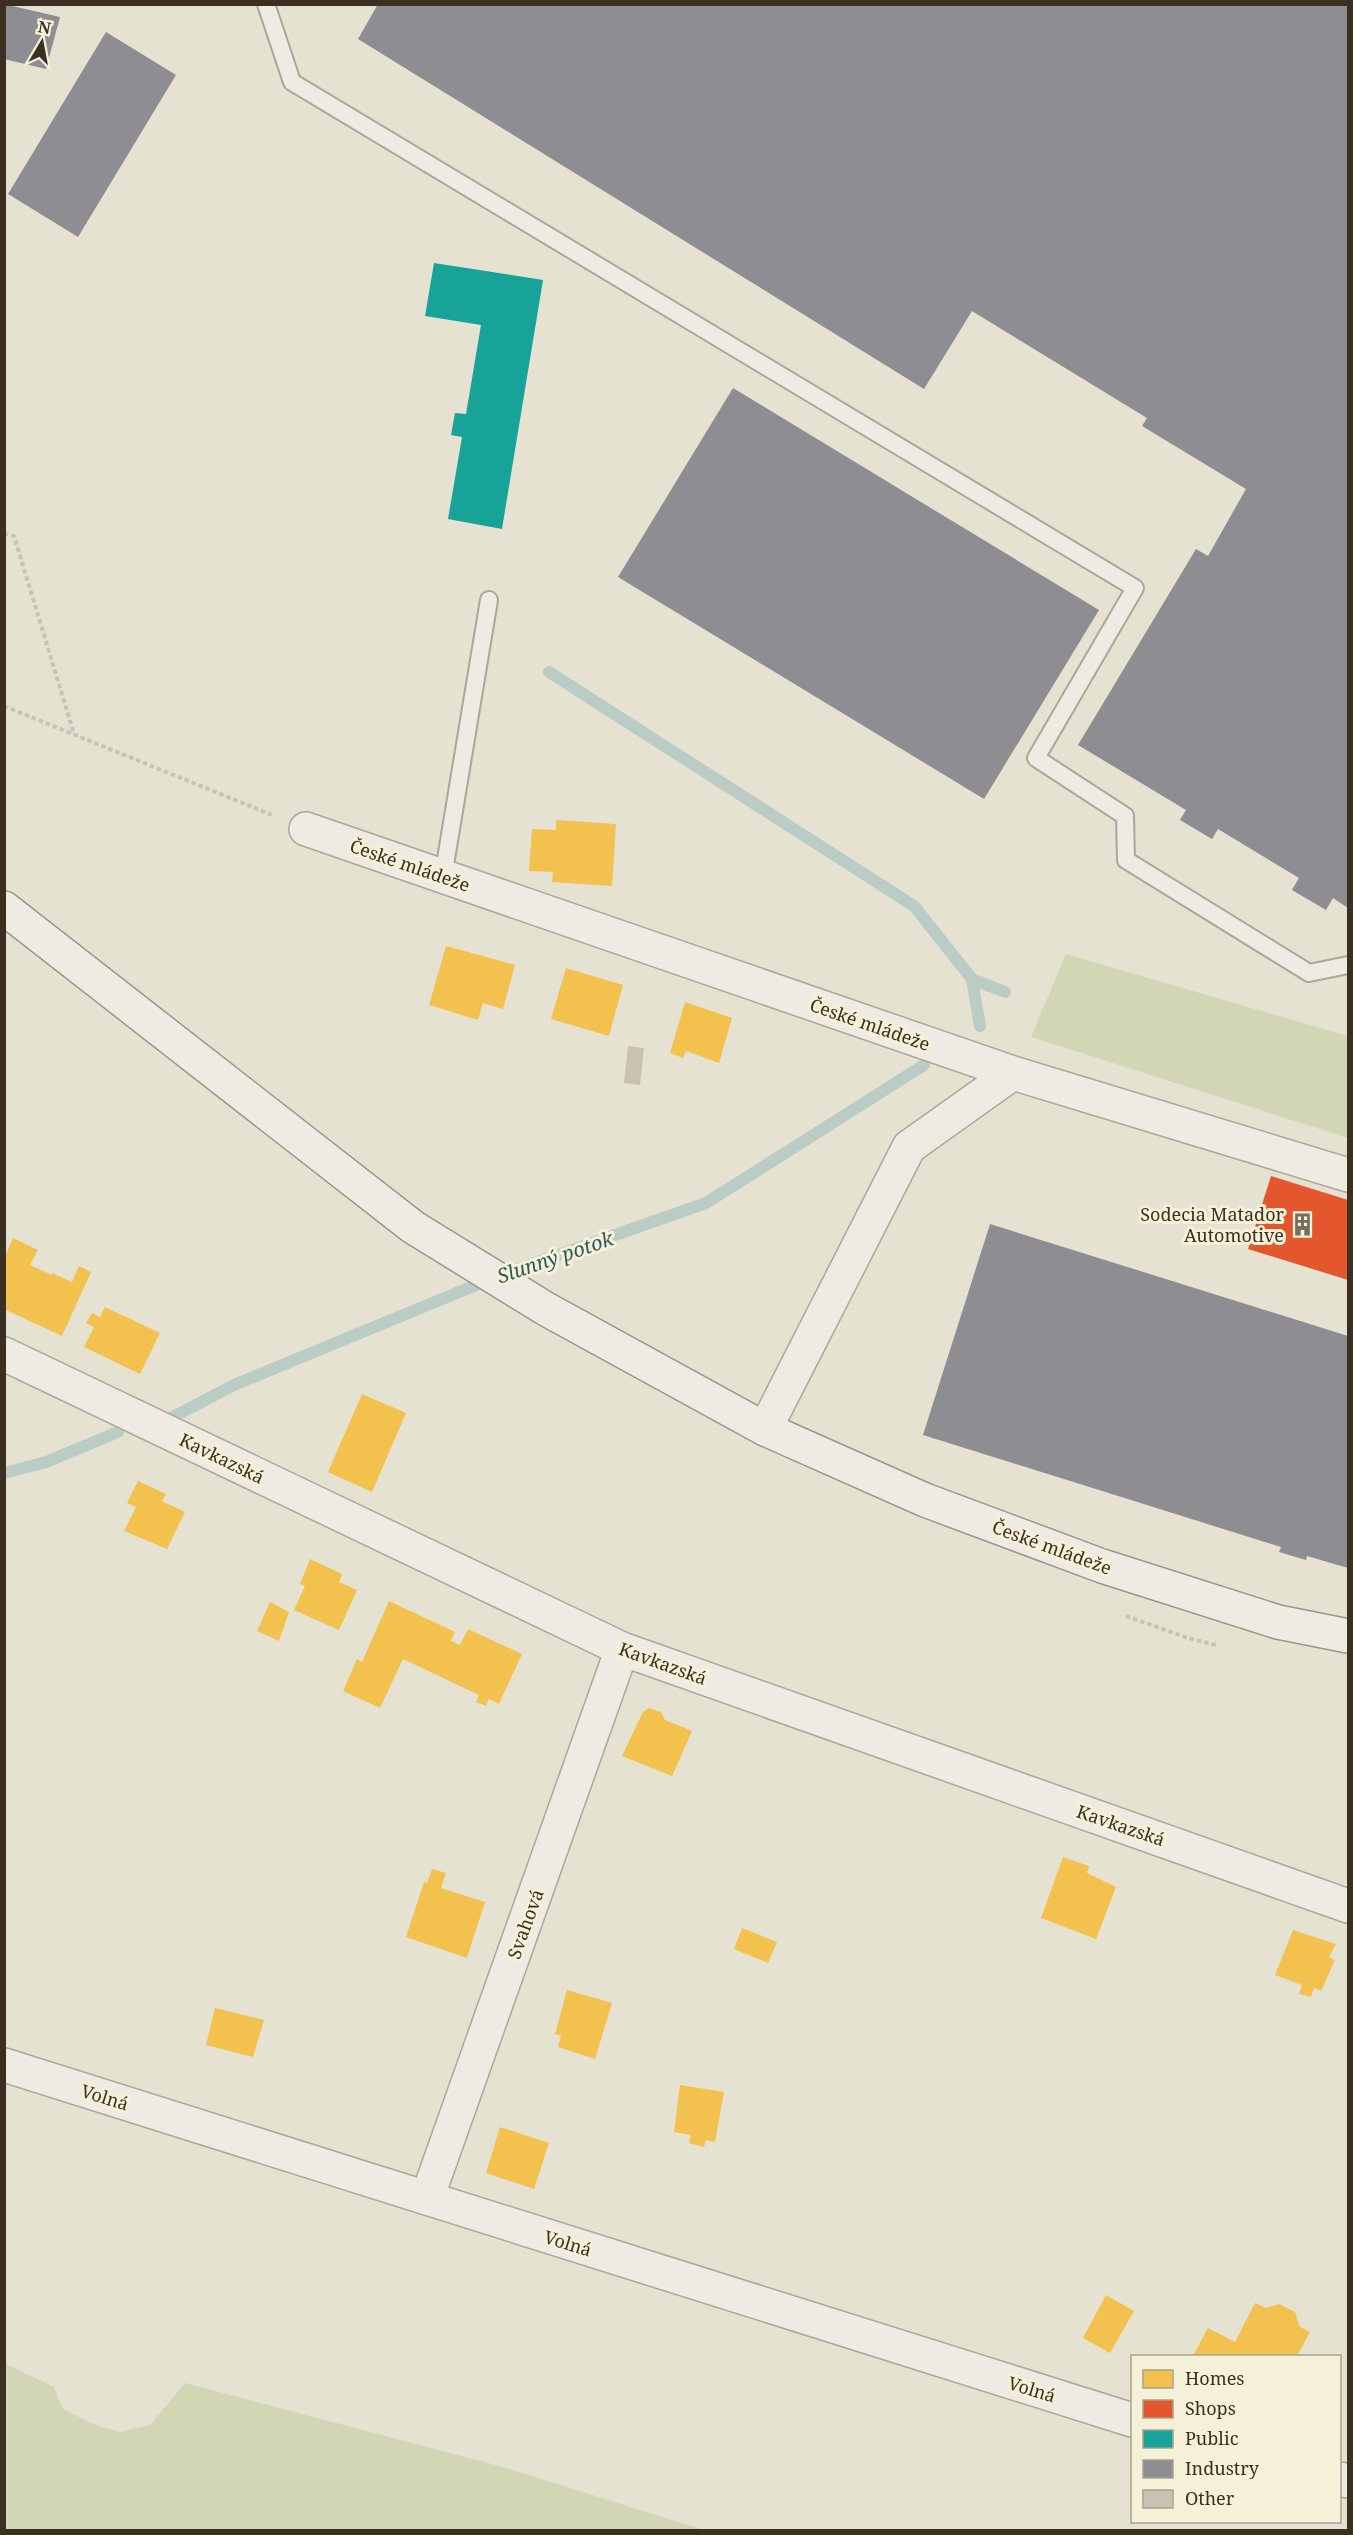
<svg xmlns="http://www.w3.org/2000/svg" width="1353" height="2535" font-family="'Noto Serif',serif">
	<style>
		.green { fill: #d2d6b4 }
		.homes { fill: #f2c14e }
		.shops { fill: #e4572e }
		.public { fill: #17a398 }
		.industry { fill: #8d8d92 }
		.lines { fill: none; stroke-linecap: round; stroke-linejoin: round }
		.stream { stroke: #bbccc4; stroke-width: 12 }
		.building { fill: #c9c1b2 }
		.lane-casing { stroke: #aba799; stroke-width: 20 }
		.street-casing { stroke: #aba799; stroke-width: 36 }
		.secondary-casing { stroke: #9b968a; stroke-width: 36 }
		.path { stroke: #c7c3b9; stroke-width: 4; stroke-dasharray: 4.5 3; stroke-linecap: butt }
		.lane { stroke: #eeebe2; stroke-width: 16 }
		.street { stroke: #eeebe2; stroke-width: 33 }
		.secondary { stroke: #eeebe2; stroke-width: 33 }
		.labels { text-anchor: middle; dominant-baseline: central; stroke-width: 6; stroke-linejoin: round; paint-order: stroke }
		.street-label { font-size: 18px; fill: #3a3021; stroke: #f5f0d8 }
		.poi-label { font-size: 18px; fill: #3a3021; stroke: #f5f0d8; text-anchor: end }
		.water-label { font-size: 20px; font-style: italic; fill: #31575a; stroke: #f5f0d8 }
	</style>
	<rect width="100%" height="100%" fill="#e6e2d1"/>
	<path class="green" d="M1066,954l282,82v102l-317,-101z
		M4,2363l50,24 9,22 30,15 27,8 30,-7 35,-42 318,84 201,63h-699z"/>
	<path class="homes" d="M556,820l60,4 -4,62 -60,-4 1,-10 -24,-1 3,-42 24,1z
		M446,946l69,19 -12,44 -20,-6 -5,17 -49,-15z
		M566,968l57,17 -14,51 -58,-17z
		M685,1002l47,16 -13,45 -33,-12 -3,7 -13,-5z
		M13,1238l25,12 -8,15 22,10v-2l20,9 7,-16 12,6 -29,64 -58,-27v-55h2z
		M105,1307l55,26 -20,41 -56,-27 10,-20 -8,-4 6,-10 8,4z
		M362,1394l44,19 -34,79 -44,-20z
		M138,1481l28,13 -4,7 23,11 -18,37 -43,-18 12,-24 -9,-4z
		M310,1559l32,15 -3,8 18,8 -18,40 -45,-20 11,-24 -5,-2z
		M389,1601l66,31 -4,9 9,4 8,-16 54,25 -23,50 -10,-5 -3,7 -10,-4 3,-7 -76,-36 -23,49 -37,-17 14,-32 5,3z
		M270,1602l19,10 -10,29 -22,-10z
		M649,1708l12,4 4,8 27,11 -20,45 -50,-20 21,-44z
		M1063,1857l26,9 -2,7 29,14 -20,52 -55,-21z
		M432,1869l14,4 -5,15 44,14 -18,56 -61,-21 18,-55 3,1z
		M742,1928l35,14 -9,21 -34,-14z
		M1293,1930l43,14 -7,13 6,3 -14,31 -7,-3 -3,9 -12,-3 3,-9 -27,-10z
		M567,1990l45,13 -17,56 -37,-12 3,-11 -6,-2z
		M215,2008l49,12 -11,37 -47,-12z
		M680,2085l44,7 -9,50 -9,-2 -2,7 -15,-4 2,-8 -17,-3z
		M500,2127l49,16 -15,46 -48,-16z
		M1106,2295l28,16 -24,42 -27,-15z
		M1255,2303l11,5 13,-4 16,8 5,15 10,5 -13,24h-104l15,-28 27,14z"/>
	<path class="shops" d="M1271,1176l77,24v80l-100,-31z"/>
	<path class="public" d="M434,263l109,17 -41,249 -54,-10 14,-82 -11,-2 4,-22 11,1 15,-89 -56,-9z"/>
	<path class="industry" d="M4,4l56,13 -14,52 -42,-10z
		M378,4h970v904l-15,-10 -7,12 -34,-20 7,-12 -81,-49 -6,10 -32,-19 6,-10 -108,-65 118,-196 12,7 38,-67 -104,-63 5,-8 -175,-107 -48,78 -566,-350z
		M106,32l70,43 -98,162 -70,-43z
		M733,388l366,222 -115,189 -366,-222z
		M990,1224l358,112v232l-41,-12 -1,4 -27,-8 2,-5 -358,-112z"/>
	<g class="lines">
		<path class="stream" d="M549,672l365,234 58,73
			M980,1026l-8,-47 33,13
			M169,1419l65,-34 259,-107 213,-75 218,-138
			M4,1473l42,-11 72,-30"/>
	</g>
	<path class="building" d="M628,1046l16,2 -4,37 -16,-2z"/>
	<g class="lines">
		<defs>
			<path id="lane" d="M266,4l26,78 843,506 -99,170 89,58 1,44 183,113 39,-8
				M443,877l46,-277"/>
			<path id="street" d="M306,829l707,244 -104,74 -144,282
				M1013,1073l335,102
				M4,1354l618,295 726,257
				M4,2065l1128,355
				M427,2198l195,-549
				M1340,2479l8,2"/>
			<path id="secondary" d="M4,908l409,319 133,82 219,120 160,71 177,66 176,56 70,14"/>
		</defs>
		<use href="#lane" class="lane-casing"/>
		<use href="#street" class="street-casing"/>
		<use href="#secondary" class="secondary-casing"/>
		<path class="path" d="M4,533l10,3 60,198
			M4,706l268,109
			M1126,1616l62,22 28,7"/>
		<use href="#lane" class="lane"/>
		<use href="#street" class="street"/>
		<use href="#secondary" class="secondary"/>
	</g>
	<defs>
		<symbol id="building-bare" viewBox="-9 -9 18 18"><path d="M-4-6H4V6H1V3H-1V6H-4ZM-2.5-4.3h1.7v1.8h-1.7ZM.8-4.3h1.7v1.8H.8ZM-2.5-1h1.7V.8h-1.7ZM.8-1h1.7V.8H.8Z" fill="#766e5f" stroke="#f5f0d8" stroke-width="2.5" paint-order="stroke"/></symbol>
	</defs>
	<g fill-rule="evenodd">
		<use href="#building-bare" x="1286" y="1208" width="33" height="33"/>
	</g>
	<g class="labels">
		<g class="street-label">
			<text transform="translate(410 865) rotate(19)">České mládeže</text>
			<text transform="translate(870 1024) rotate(19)">České mládeže</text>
			<text transform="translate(222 1458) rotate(26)">Kavkazská</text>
			<text transform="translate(1052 1547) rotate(20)">České mládeže</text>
			<text transform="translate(663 1663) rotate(20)">Kavkazská</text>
			<text transform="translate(1121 1825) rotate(19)">Kavkazská</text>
			<text transform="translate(525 1924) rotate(-70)">Svahová</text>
			<text transform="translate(105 2097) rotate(17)">Volná</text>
			<text transform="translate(568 2243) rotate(17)">Volná</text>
			<text transform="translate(1032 2389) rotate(17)">Volná</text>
		</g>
		<g class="poi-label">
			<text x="1284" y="1214">Sodecia Matador<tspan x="1284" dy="21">Automotive</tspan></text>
		</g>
		<g class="water-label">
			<text transform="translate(555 1257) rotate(-19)">Slunný potok</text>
		</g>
	</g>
	<rect width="1353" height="2535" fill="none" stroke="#3a3021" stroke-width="12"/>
	<rect x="1131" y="2355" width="210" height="168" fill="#f5f0d8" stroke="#aaa38f" stroke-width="1.5"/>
	<rect x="1143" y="2370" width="30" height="18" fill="#f2c14e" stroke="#aaa38f" stroke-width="1.5"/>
	<text x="1185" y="2385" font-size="18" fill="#3a3021">Homes</text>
	<rect x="1143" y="2400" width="30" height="18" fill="#e4572e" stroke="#aaa38f" stroke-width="1.5"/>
	<text x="1185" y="2415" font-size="18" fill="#3a3021">Shops</text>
	<rect x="1143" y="2430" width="30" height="18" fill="#17a398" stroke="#aaa38f" stroke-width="1.5"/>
	<text x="1185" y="2445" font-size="18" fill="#3a3021">Public</text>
	<rect x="1143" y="2460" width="30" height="18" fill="#8d8d92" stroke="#aaa38f" stroke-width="1.5"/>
	<text x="1185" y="2475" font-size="18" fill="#3a3021">Industry</text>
	<rect x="1143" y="2490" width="30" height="18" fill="#c9c1b2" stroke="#aaa38f" stroke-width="1.5"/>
	<text x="1185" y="2505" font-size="18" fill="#3a3021">Other</text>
	<g transform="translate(42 42) rotate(10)" stroke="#f5f0d8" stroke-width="4.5" paint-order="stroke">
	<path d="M0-4.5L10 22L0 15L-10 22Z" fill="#3a3021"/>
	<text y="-9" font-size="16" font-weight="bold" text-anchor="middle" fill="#3a3021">N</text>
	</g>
</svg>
